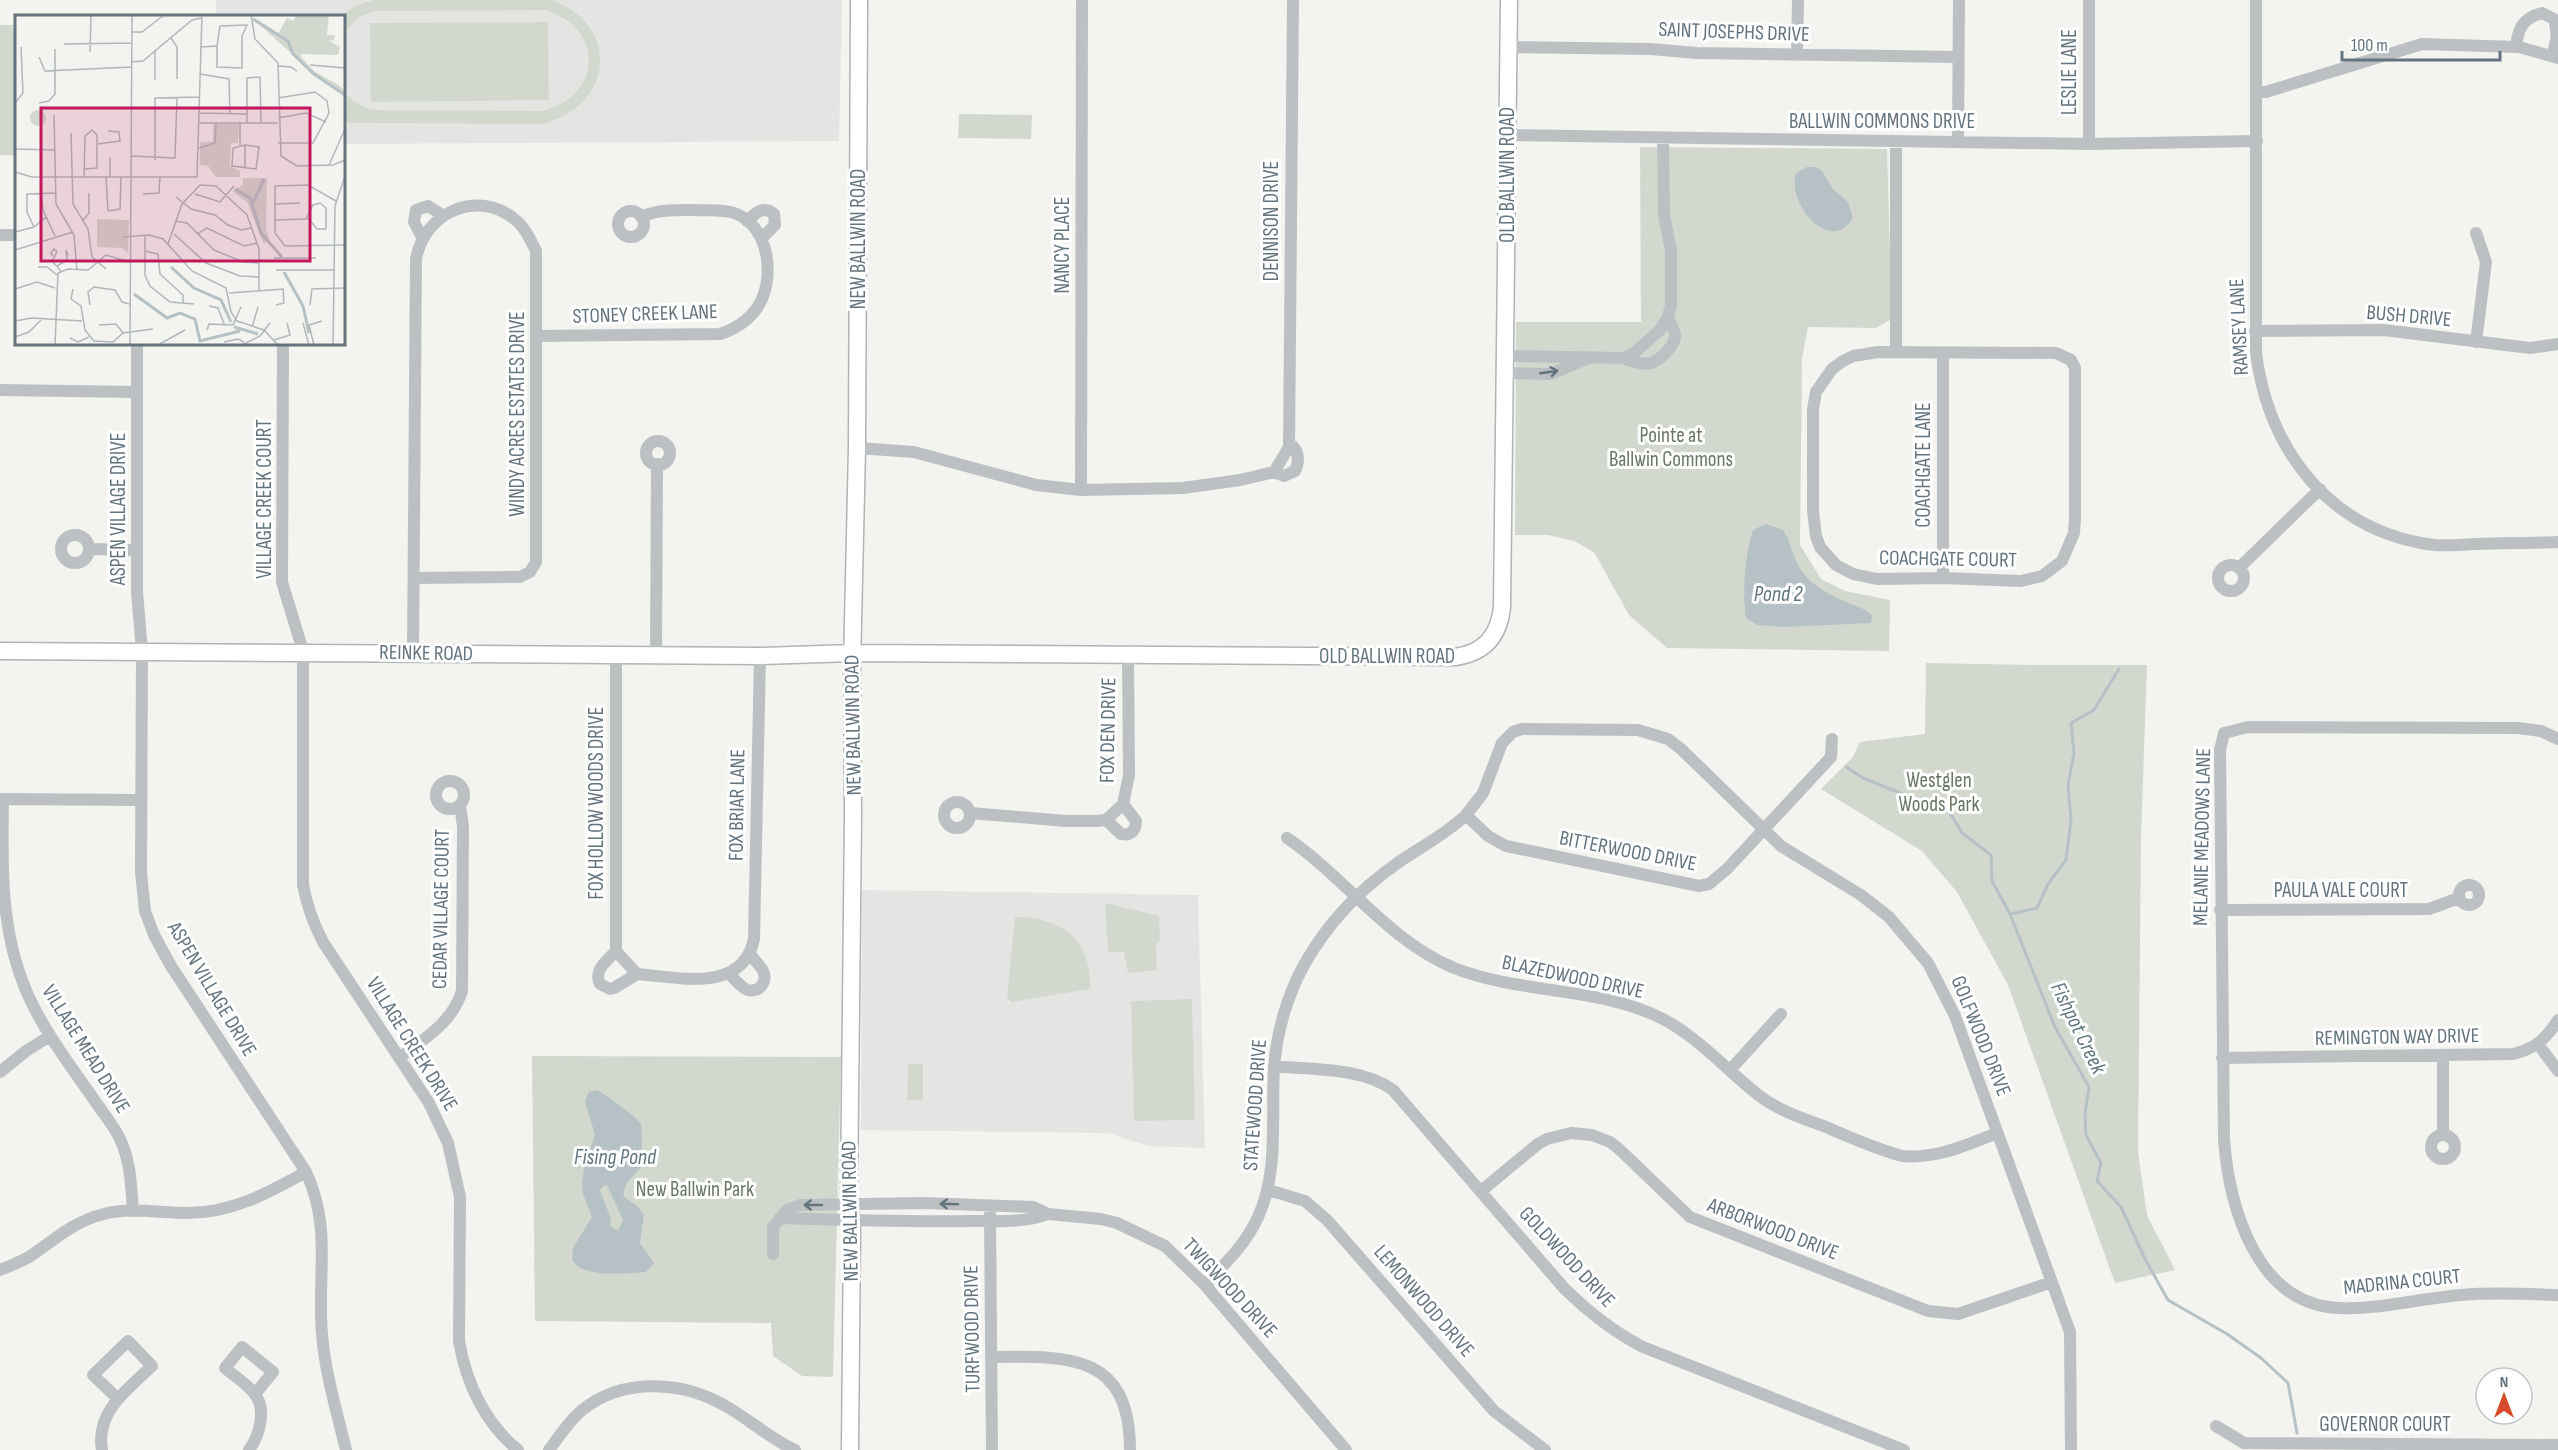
<svg xmlns="http://www.w3.org/2000/svg" width="2558" height="1450" font-family="'Sofia Sans Condensed',sans-serif">
	<style>
		.built { fill: #e4e5e3 }
		.green { fill: #d3d8cf }
		.water { fill: #b5c1c5; fill-rule: evenodd }
		.lines { fill: none; stroke-linecap: round; stroke-linejoin: round }
		.stream { stroke: #b5c1c5; stroke-width: 3 }
		.secondary-casing { stroke: #afb4b7; stroke-width: 19 }
		.street { stroke: #bcc0c3; stroke-width: 12 }
		.secondary { stroke: #fff; stroke-width: 16 }
		.oneway { stroke: #64747e }
		.labels { text-anchor: middle; dominant-baseline: central; stroke-width: 6; stroke-linejoin: round; paint-order: stroke }
		.street-label { font-size: 21px; fill: #64747e; stroke: #fff }
		.park-label { font-size: 21px; fill: #687663; stroke: #fff }
		.water-label { font-size: 22px; font-style: italic; fill: #60767c; stroke: #fff }
		.inset-river { fill: none; stroke: #b5c1c5; stroke-width: 3 }
		.inset-road { fill: none; stroke: #b1b8bb; stroke-width: 1.5 }
		.view { fill: #c2185b; fill-opacity: 0.15; stroke: #c2185b; stroke-width: 3 }
		.inset-edge { fill: none; stroke: #64747e; stroke-width: 3 }
	</style>
	<rect width="100%" height="100%" fill="#f3f3ef"/>
	<path class="built" d="M216,0h626l-3,141 -495,3v-128h-128z
		M862,890l336,5 7,253 -57,-2 -40,-13 -247,-3z"/>
	<path class="green" d="M373,0h178c71,25 63,107 -10,124l-197,-1v-11h3l-3,-4v-16l12,11 15,7 171,1c61,-15 63,-83 3,-101l-170,1 -16,6 -15,15v-16h-3l14,-10z
		M548,22l1,78 -178,2 -1,-79z
		M0,25h16v130h-16z
		M959,114l73,1 -1,24 -73,-1z
		M1640,147l247,2 5,170 -16,9 -68,-1 -6,31 -2,187 21,34 24,12 45,9 -1,51 -222,-3 -38,-33 -35,-63 -20,-11 -26,-6h-33l1,-213h125z
		M1926,663l111,2h110l-6,172 -3,315 9,63 28,55 -60,13 -107,-298 -51,-93 -35,-41 -101,-62 32,-32 7,-15 65,-8z
		M1105,903l54,13 1,24 -4,4 1,26 -29,3 -4,-21h-16z
		M1015,917c46,0 77,22 75,72l-79,13 -4,-6z
		M1192,999l3,121 -61,1 -3,-120z
		M532,1056l309,1 -8,320 -31,-1 -29,-20 -2,-33 -236,-2z
		M908,1064h15v36h-16z"/>
	<path class="water" d="M1807,167h8l7,4 11,18 15,13 5,16c-23,38 -67,-15 -57,-45z
		M1766,524l17,6c8,12 9,23 15,35 12,24 45,36 68,45l6,6 -1,7 -87,4 -26,-2 -12,-7c-4,-26 -1,-63 7,-88z
		M596,1090c8,3 42,28 45,34 1,5 1,37 0,43 -7,9 -20,18 -17,30l13,9 7,9 -4,28 14,20 -8,9c-18,1 -66,7 -74,-13l1,-11 19,-31 -9,-23 -1,-10 2,-16 11,-33 -10,-34 4,-9zM607,1185l16,35 -5,11 -8,-5 1,-7 -11,-29 3,-4z"/>
	<g class="lines">
		<path class="stream" d="M1846,767l17,11 87,35 12,20 29,22 1,26 18,33 45,113 34,60 -4,27 1,21 15,28 -4,18 24,26 24,52 23,41 59,34 34,24 27,25 9,50
			M2011,914l26,-6 11,-24 18,-24 5,-40 -3,-35 6,-32 -3,-30 23,-13 25,-41"/>
		<defs>
			<path id="secondary" d="M0,651l760,5 92,-3 603,4c29,-4 44,-21 47,-50l7,-607
				M850,1450l2,-221 -3,-35 4,-378 -1,-150 5,-218 2,-448"/>
		</defs>
		<use href="#secondary" class="secondary-casing"/>
		<path class="street" d="M2256,0v353c13,99 75,179 178,192 14,1 28,0 42,-1 27,-1 55,-1 82,-2
			M1508,47l143,2 45,4 262,4
			M2516,47c2,-19 7,-29 26,-34l12,6c4,14 3,23 -2,36
			M1797,54l1,-54
			M2256,92h10l156,-48 97,3 39,11
			M1506,135l583,9 168,-3
			M1958,141l1,-141
			M1896,142v210
			M2089,144v-144
			M618 224a13 13 0 1 1 26 0a13 13 0 1 1-26 0Z
			M747,221c9,-8 16,-16 27,-7l1,11 -13,13
			M2476,233l10,29 -10,80
			M0,235h16
			M422,237l-8,-15 2,-12 12,-4 16,10
			M2255,331l129,-1 146,18 28,-4
			M537,336l183,-2c15,-5 28,-13 37,-26 19,-28 13,-80 -20,-94 -13,-5 -28,-3 -41,-4 -20,0 -37,-1 -55,7
			M137,344v248l5,59 -1,221 4,39 9,24 17,31 135,206c26,56 11,103 16,162 3,39 15,78 24,116
			M283,344l-1,238 21,69v234c4,21 10,38 20,57l106,161 19,40 12,54 -1,144c7,42 26,82 59,109
			M1878,352l178,1 15,7 4,8v150l-1,15 -12,28 -20,15 -21,5 -78,-3 -66,1 -24,-5 -17,-9 -16,-18 -4,-11 -3,-25v-102l3,-17 16,-23 11,-8 10,-5z
			M1505,356l118,2 12,-6 25,-22 8,-13 3,-12v-55l-7,-35 -1,-76
			M1623,358c8,3 18,7 28,5 9,-3 25,-18 24,-28 -1,-6 -5,-13 -7,-18
			M1505,373l46,1 35,-15
			M0,390l137,2
			M646 453a12 12 0 1 1 24 0a12 12 0 1 1-24 0Z
			M857,448l57,4 122,33 45,5 102,-2 57,-8 34,-8 15,-25 4,-447
			M1274,472l10,4 11,-5c5,-11 4,-21 -6,-28
			M1081,490l1,-490
			M61 549a14 14 0 1 1 28 0a14 14 0 1 1-28 0Z
			M89,549l47,1
			M2218 578a13 13 0 1 1 26 0a13 13 0 1 1-26 0Z
			M2239,568l81,-79
			M1943,578v-225
			M413,653l3,-394c9,-49 66,-72 103,-36 8,8 12,18 17,28v311l-6,10 -10,5 -106,1
			M656,654l1,-190
			M616,655v296l21,23
			M2558,739l-17,-8 -23,-3 -270,-1 -24,6 -4,17 4,389c5,67 32,166 115,169 41,2 82,-10 123,-13 31,-3 64,-1 96,0
			M436 795a14 14 0 1 1 28 0a14 14 0 1 1-28 0Z
			M0,799l141,1
			M3,799c-1,65 -3,128 22,189 17,41 45,77 70,113 8,12 19,25 25,38 11,23 11,47 13,72
			M944 815a13 13 0 1 1 26 0a13 13 0 1 1-26 0Z
			M970,813l96,8h31l9,-1 17,-16 6,-29 -1,-119
			M1466,815l22,21 18,10 193,40 10,-2 18,-15 104,-112 1,-18
			M1106,820l15,14c9,2 15,-3 15,-13l-13,-17
			M1287,838c59,40 100,102 167,130 66,26 145,19 207,50 39,20 66,53 100,79 19,14 43,22 65,30 25,11 50,22 76,29 35,3 64,-11 95,-23
			M2459 895a10 10 0 1 1 20 0a10 10 0 1 1-20 0Z
			M2220,910l209,-1 30,-11
			M616,951c-9,10 -23,19 -16,33l10,5 4,-1 23,-14
			M637,974c40,3 106,20 117,-35l6,-283
			M729,974c6,5 12,14 19,16 12,3 20,-9 15,-19 -3,-6 -9,-11 -12,-16
			M2538,1044l20,27
			M399,1058c26,-20 53,-35 63,-67l1,-164 -3,-22
			M2222,1058l291,-4c22,-5 34,-16 45,-34
			M1274,1066c37,4 89,1 119,24l170,197c25,25 49,44 80,60l261,103
			M1730,1070l51,-56
			M0,1072l26,-21 24,-15
			M2431 1147a12 12 0 1 1 24 0a12 12 0 1 1-24 0Z
			M2443,1135v-78
			M1268,1190l37,11 22,19 167,191 51,39
			M1481,1191l57,-47 9,-5 24,-6 21,2 18,7 8,6 72,69 238,94 30,3 94,-32
			M990,1214l2,236
			M780,1218c63,2 127,4 190,3 26,0 55,2 78,-7
			M773,1254v-27l14,-17 13,-5 124,-2 109,4 15,7 53,5 16,4 48,23 40,39 141,165
			M0,1270c10,-4 20,-8 29,-13 25,-17 45,-36 75,-43 27,-7 55,-1 83,-1 45,0 81,-20 119,-41
			M1205,1285c20,-21 41,-41 53,-68 21,-45 13,-99 16,-148 2,-35 13,-73 30,-104 23,-41 56,-76 95,-103 22,-15 47,-28 67,-47l17,-22 19,-50 11,-11 9,-3 116,1 30,9 13,10 100,97 80,49 28,22 39,46 27,53 111,305 4,11 1,118
			M992,1357c76,-1 138,-4 138,93
			M2216,1426l28,17 314,2
			M102,1450c-7,-38 26,-61 50,-84l-24,-25 -35,34 25,24
			M249,1450c11,-15 18,-42 5,-57 -8,-10 -20,-17 -29,-25l17,-21 31,25 -18,22
			M549,1450c10,-13 19,-28 32,-39 42,-35 104,-30 148,-3 22,13 42,31 66,42"/>
		<use href="#secondary" class="secondary"/>
	</g>
	<defs><path id="oneway-shaft" d="M-6 0H5M1.5-3L5.5 0L1.5 3" fill="none" stroke-width="1.6" stroke-linecap="round" stroke-linejoin="round" transform="scale(1.5)"/></defs>
	<g class="oneway">
		<use href="#oneway-shaft" transform="translate(1549 372) rotate(-8)"/>
		<use href="#oneway-shaft" transform="translate(949 1204) rotate(-178)"/>
		<use href="#oneway-shaft" transform="translate(813 1205) rotate(180)"/>
	</g>
	<g class="labels">
		<g class="street-label">
			<text transform="translate(1734 32) rotate(2)">SAINT JOSEPHS DRIVE</text>
			<text transform="translate(2069 72) rotate(-90)">LESLIE LANE</text>
			<text x="1882" y="121">BALLWIN COMMONS DRIVE</text>
			<text transform="translate(1507 175) rotate(-90)">OLD BALLWIN ROAD</text>
			<text transform="translate(1271 221) rotate(-90)">DENNISON DRIVE</text>
			<text transform="translate(858 239) rotate(-90)">NEW BALLWIN ROAD</text>
			<text transform="translate(1062 245) rotate(-90)">NANCY PLACE</text>
			<text transform="translate(645 314) rotate(-2)">STONEY CREEK LANE</text>
			<text transform="translate(2409 316) rotate(5)">BUSH DRIVE</text>
			<text transform="translate(2239 327) rotate(-93)">RAMSEY LANE</text>
			<text transform="translate(517 414) rotate(-90)">WINDY ACRES ESTATES DRIVE</text>
			<text transform="translate(1923 465) rotate(-90)">COACHGATE LANE</text>
			<text transform="translate(264 499) rotate(-90)">VILLAGE CREEK COURT</text>
			<text transform="translate(118 509) rotate(-90)">ASPEN VILLAGE DRIVE</text>
			<text transform="translate(1948 559) rotate(1)">COACHGATE COURT</text>
			<text transform="translate(426 653) rotate(1)">REINKE ROAD</text>
			<text x="1387" y="656">OLD BALLWIN ROAD</text>
			<text transform="translate(853 725) rotate(-91)">NEW BALLWIN ROAD</text>
			<text transform="translate(1108 730) rotate(-89)">FOX DEN DRIVE</text>
			<text transform="translate(596 803) rotate(-90)">FOX HOLLOW WOODS DRIVE</text>
			<text transform="translate(737 805) rotate(-89)">FOX BRIAR LANE</text>
			<text transform="translate(2202 837) rotate(-89)">MELANIE MEADOWS LANE</text>
			<text transform="translate(1628 851) rotate(11)">BITTERWOOD DRIVE</text>
			<text x="2341" y="890">PAULA VALE COURT</text>
			<text transform="translate(441 909) rotate(-89)">CEDAR VILLAGE COURT</text>
			<text transform="translate(1573 977) rotate(12)">BLAZEDWOOD DRIVE</text>
			<text transform="translate(212 989) rotate(59)">ASPEN VILLAGE DRIVE</text>
			<text transform="translate(1981 1036) rotate(68)">GOLFWOOD DRIVE</text>
			<text transform="translate(2397 1037) rotate(-1)">REMINGTON WAY DRIVE</text>
			<text transform="translate(412 1044) rotate(58)">VILLAGE CREEK DRIVE</text>
			<text transform="translate(86 1049) rotate(58)">VILLAGE MEAD DRIVE</text>
			<text transform="translate(1255 1105) rotate(-86)">STATEWOOD DRIVE</text>
			<text transform="translate(850 1211) rotate(-91)">NEW BALLWIN ROAD</text>
			<text transform="translate(1773 1229) rotate(21)">ARBORWOOD DRIVE</text>
			<text transform="translate(1567 1257) rotate(47)">GOLDWOOD DRIVE</text>
			<text transform="translate(2402 1282) rotate(-6)">MADRINA COURT</text>
			<text transform="translate(1230 1288) rotate(47)">TWIGWOOD DRIVE</text>
			<text transform="translate(1424 1301) rotate(49)">LEMONWOOD DRIVE</text>
			<text transform="translate(972 1329) rotate(-91)">TURFWOOD DRIVE</text>
			<text x="2385" y="1424">GOVERNOR COURT</text>
		</g>
		<g class="park-label">
			<text x="1671" y="435">Pointe at<tspan x="1671" dy="24">Ballwin Commons</tspan></text>
			<text x="1939" y="780">Westglen<tspan x="1939" dy="24">Woods Park</tspan></text>
			<text x="695" y="1189">New Ballwin Park</text>
		</g>
		<g class="water-label">
			<text x="1778" y="594">Pond 2</text>
			<text transform="translate(2078 1028) rotate(64)">Fishpot Creek</text>
			<text x="615" y="1157">Fising Pond</text>
		</g>
	</g>
	<g transform="translate(15 15)">
		<rect width="330" height="330" fill="#f3f3ef"/>
		<path d="M282,0h32l-2,20h8l-1,5 4,1 -10,-1 12,7 -2,8 -37,-1v3l14,15 22,12 8,7v6l-31,-22 -23,-22 5,-2 -6,1 -38,-34 26,16 9,-16 6,3zM15 103a8 8 0 1 1 16 0a8 8 0 1 1-16 0ZM198,109h26l-1,19h-7l-1,23 10,5v6h-24l-8,-11 -8,-1v-23h13zM228,163h24l-1,51 4,13 -7,1 -16,-41 -15,-11 11,-6zM82,204l32,1 -1,33 -6,-5 -25,-1z" fill="#d3d8cf"/>
		<path class="inset-river" d="M238,4l35,22 5,13 21,20 31,21M220,174l15,9 11,35 21,24M237,190l12,-26M156,252l23,21 27,12 10,22M269,257l19,34 6,27M119,279l33,24 13,-5 15,6 5,22 40,-10M219,312l24,7"/>
		<path class="inset-road" d="M236,0l4,24 23,24 3,93 16,10 36,-1 12,-5M117,17h10l22,-17M156,23l6,9v32M49,29l68,-1M202,31v21l25,1v-32l5,-11M185,32l17,-1 3,-20 28,-1M140,36v29M75,37l1,-37M24,42l6,14 86,-4M116,47l12,-1 49,-41 10,-2M295,50l35,3M263,51l13,1 6,4M185,59l29,5 1,35M0,88l8,-10 -2,-46M24,88l10,-2 6,-7v-45M184,98l48,1M39,100l2,89 18,31 3,35M263,103l28,-5 20,9M184,108h79M225,108v22M232,108v-45l13,-1 1,46M56,118l2,71 15,25 4,28 14,12M263,128h35l16,-30 -2,-12 -12,-9 -37,6M82,129l23,-3 -1,-9 -11,-1M230,130l14,2 -3,22 -24,-3 1,-18zM184,133l16,-5 1,-20M0,134l40,1M116,141l44,2 2,-61M140,145v-62l45,-1M314,150l16,-36M230,154v-24M0,157l17,5h165l5,-162M69,162l1,-41 7,-6 5,5v33l-13,1M91,162l2,34M95,162v-20M26,177l2,18 12,26M128,179l16,-1 1,-16M180,179l25,8 14,-16M161,182l15,12 24,6 13,10 13,5 10,-2M321,186l-28,-16 -33,1v47l10,13 60,-1M259,189l26,-1M93,196l12,-2 1,-32M293,203l9,11h9M68,205l6,-7v-20M260,205l31,-1 7,-14 7,-2 6,5v21M160,206l12,2 27,27 29,12 16,1M19,212l-7,-15v-18l29,-1M0,217l19,-5 12,-10M159,219l32,29 34,13 19,1M182,219l10,-6 37,18 13,-3M130,220v40l5,11 20,16 24,2M108,222l26,-2 14,4 29,32 34,17 5,24 6,9 27,9 14,15M153,229l14,-40 18,-19 16,1 31,29 12,34v42M0,235l58,-18M130,236l13,3 2,20 23,21v9M38,241l-2,-3 3,-4 3,3 -5,9 9,10M259,243h42M42,251l10,-6 -1,-10 2,5M23,252h9l10,8M261,255h58M0,274l22,-7 18,6M58,274l-2,10 10,7 4,24 9,11 19,1 10,-9 30,-4M214,278l54,-4 1,14 -8,2M75,290l-2,-13 6,-5 21,3 7,12 8,2M295,290l2,-16 33,-1M194,291l9,2 7,18M0,306l17,-3 50,3M288,308l6,22M84,310l17,-1 7,9M237,312l6,-20M192,315l2,-6 24,1 8,-18M0,322l14,-5 12,-12M55,323l8,4 11,-5M259,325l16,-5 -3,-12M209,327l14,-3 6,3M40,330l3,-72 10,-4 20,1 18,-15 24,7M115,330l2,-330M143,330l27,-15M227,330l18,-9 10,-13M299,330l-5,-20 13,-4M318,330l2,-139 10,-30"/>
		<path class="view" d="M26,93h269v153h-269z"/>
		<rect width="330" height="330" class="inset-edge"/>
	</g>
	<g transform="translate(2504 1396)"><circle r="28" fill="#ffffff" stroke="#c1c7cb" stroke-width="1.5"/>
	<path d="M0-4.5L10 22L0 15L-10 22Z" fill="#d64c2d"/>
	<text y="-9" font-size="16" font-weight="bold" text-anchor="middle" fill="#64747e">N</text>
	</g>
	<path d="M2342 51v9h158v-9" fill="none" stroke="#64747e" stroke-width="3"/>
	<text x="2351" y="51" font-size="18" fill="#64747e" stroke="#ffffff" stroke-width="4.5" paint-order="stroke">100 m</text>
</svg>
